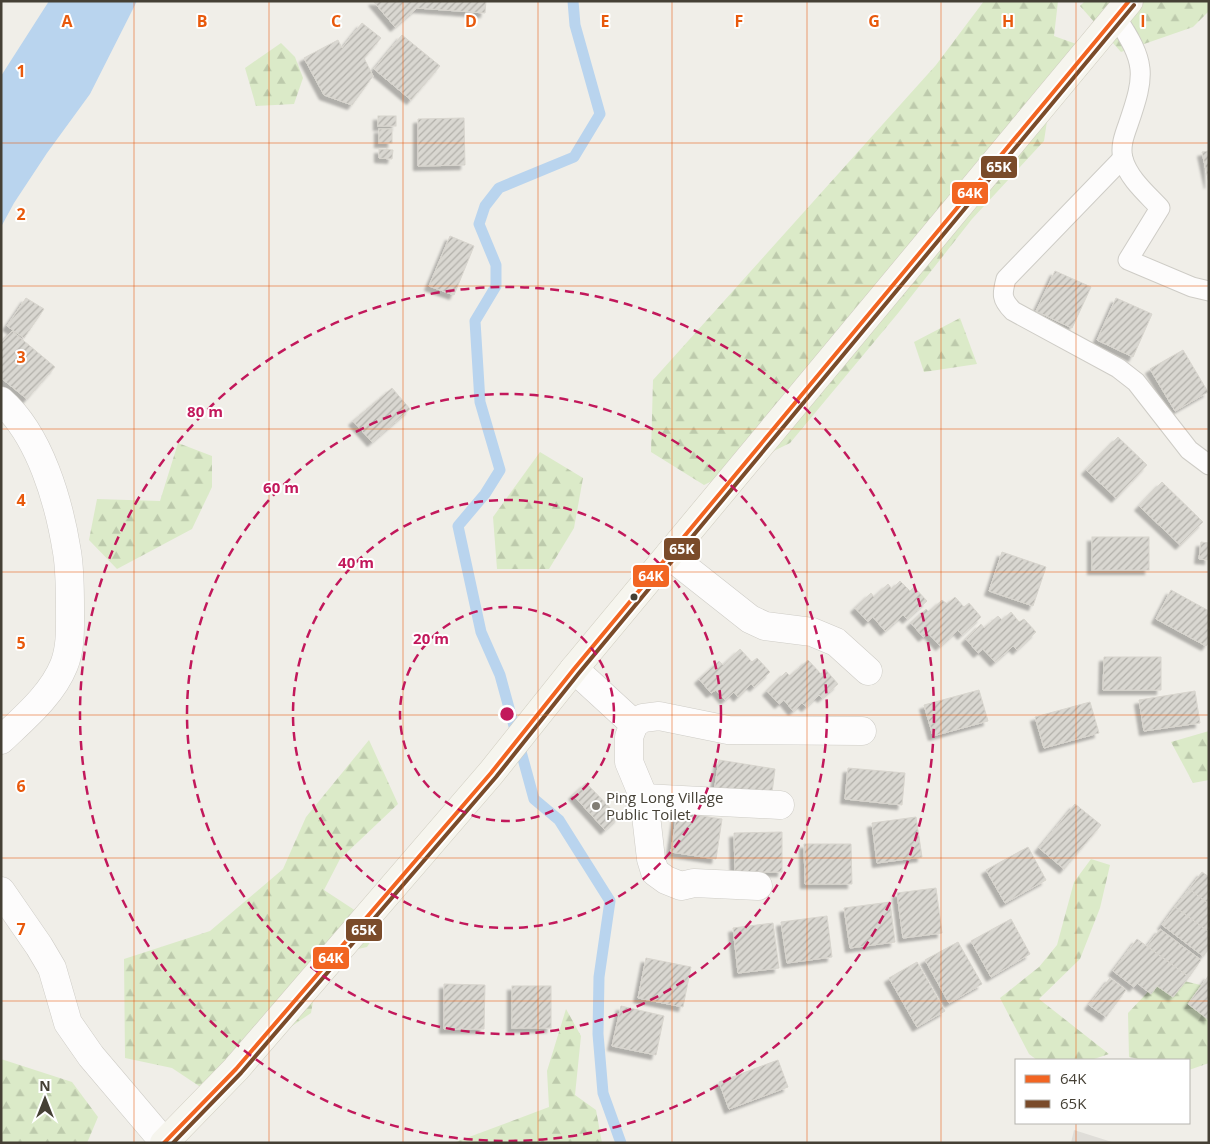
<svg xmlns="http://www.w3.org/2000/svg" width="1210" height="1144" font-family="'Open Sans',sans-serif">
<defs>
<pattern id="forest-firs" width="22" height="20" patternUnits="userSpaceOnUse" patternTransform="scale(1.25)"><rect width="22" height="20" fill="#dbeac8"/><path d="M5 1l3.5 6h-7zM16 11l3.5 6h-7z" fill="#bdcaac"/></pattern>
<pattern id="building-hatch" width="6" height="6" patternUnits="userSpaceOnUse" patternTransform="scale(1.25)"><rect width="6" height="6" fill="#d9d7d1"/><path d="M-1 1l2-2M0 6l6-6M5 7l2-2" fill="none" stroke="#b2b0aa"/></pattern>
<filter id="shadow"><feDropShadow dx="-4.5" dy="4.5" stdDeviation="1" flood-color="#0004"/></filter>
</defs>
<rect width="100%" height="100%" fill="#f0eee8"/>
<g fill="url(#forest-firs)">
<polygon points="984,1 1058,1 1054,36 1079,45 1054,75 1044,141 972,219 899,312 790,443 704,485 651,452 653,380 936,65"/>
<polygon points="1085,1 1209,1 1209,11 1193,27 1121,52 1080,6"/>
<polygon points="281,43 295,57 303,78 294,104 256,106 245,68"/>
<polygon points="960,318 977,364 924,372 914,342"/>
<polygon points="178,443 212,456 212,487 192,529 117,569 89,540 97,499 160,501"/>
<polygon points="540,452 583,478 574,528 549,569 497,569 493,517"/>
<polygon points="1209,731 1209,780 1193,783 1171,742"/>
<polygon points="369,740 398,804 340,859 324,890 356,911 382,924 367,947 321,957 311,1013 202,1088 172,1068 125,1058 124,959 210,931 283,869 306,817"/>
<polygon points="1091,859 1110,865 1100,908 1080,959 1039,999 1109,1054 1091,1060 1037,1060 1029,1054 1000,998 1039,967 1057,945 1074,882"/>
<polygon points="1163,976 1209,987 1209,1063 1189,1070 1189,1060 1144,1060 1129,1057 1128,1013"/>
<polygon points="566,1009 581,1036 575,1095 596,1110 602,1143 453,1143 549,1107 547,1071"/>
<polygon points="1,1059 72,1082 98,1117 87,1143 1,1143"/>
</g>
<polygon fill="#dfddd8" points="1074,1130 1115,1143 1071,1143"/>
<polygon fill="#b9d4ee" points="49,1 137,1 90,94 47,153 14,203 1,227 1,76"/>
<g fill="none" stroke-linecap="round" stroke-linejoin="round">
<polyline stroke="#b9d4ee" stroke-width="11" points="573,1 575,25 600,114 574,157 499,188 485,206 479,224 496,265 496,286 475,321 480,402 500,470 485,494 458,526 481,632 500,675 534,799 559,820 610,901 599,977 598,1034 603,1093 621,1143"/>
</g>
<g fill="url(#building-hatch)" stroke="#d8d5ce" filter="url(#shadow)">
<polygon points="373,1 486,1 485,13 417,8 395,27"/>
<polygon points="362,23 381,38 364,58 373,76 352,105 324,95 304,58 338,40 342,48"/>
<polygon points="402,35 440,66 411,100 374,69"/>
<rect x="378" y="116" width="18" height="10"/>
<polygon points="464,118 465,165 418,166 418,119"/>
<rect x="379" y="129" width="13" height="14"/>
<polygon points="379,149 393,150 392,159 379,158"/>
<polygon points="1209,151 1209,184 1202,152"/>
<polygon points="450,236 474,246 454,295 429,286"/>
<polygon points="1055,271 1091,287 1072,328 1036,311"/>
<polygon points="26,298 44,309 24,338 7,326"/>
<polygon points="1116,298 1152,314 1133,357 1097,340"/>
<polygon points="12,331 55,367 27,399 1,378 1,343"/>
<polygon points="1183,350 1208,392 1175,411 1150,369"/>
<polygon points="392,388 410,409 372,442 353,421"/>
<polygon points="1118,437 1147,465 1116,498 1086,470"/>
<polygon points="1162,482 1203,522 1180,545 1139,506"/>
<rect x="1092" y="537" width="57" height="33"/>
<polygon points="1201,542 1209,543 1209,560 1199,559"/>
<polygon points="1002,552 1046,567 1033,606 989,591"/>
<polygon points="900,581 910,591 914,587 927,601 907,619 903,615 885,631 873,617 868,622 855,608 871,593 874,597 888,584 892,589"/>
<polygon points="1171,590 1209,611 1209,642 1206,646 1156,619"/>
<polygon points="955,597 964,607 969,603 981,617 962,635 958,630 940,646 928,633 923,637 911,623 926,609 929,612 942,600 947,604"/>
<polygon points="1011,612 1019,622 1024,619 1036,632 1017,650 1013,646 995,662 983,649 978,653 966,639 981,624 984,628 998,616 1002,620"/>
<polygon points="740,649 752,662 757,658 770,672 754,687 751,684 738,697 734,692 725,700 716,690 711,693 699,679 719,661 723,665"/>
<polygon points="1104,657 1161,657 1161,690 1103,690"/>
<polygon points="808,660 821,674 825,669 838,684 822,698 819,695 806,707 802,703 793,711 784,700 779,704 767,691 786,672 790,676"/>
<polygon points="979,690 988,721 933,736 924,705"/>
<polygon points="1195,691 1200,723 1144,731 1139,700"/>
<polygon points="1090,702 1099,733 1044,748 1035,717"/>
<polygon points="719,760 775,769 771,801 714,792"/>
<polygon points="848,768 905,773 902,805 845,799"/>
<polygon points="586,783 619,817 605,830 573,795"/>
<polygon points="1075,804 1101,825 1064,869 1039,848"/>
<polygon points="677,812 722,819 716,859 671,852"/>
<polygon points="916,817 922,857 877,863 872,823"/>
<polygon points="782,832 782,872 735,872 734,833"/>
<polygon points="804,844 851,844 852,884 805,884"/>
<polygon points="1028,847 1046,880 1005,903 986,870"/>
<polygon points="1202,872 1209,877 1209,904 1189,889"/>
<polygon points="936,888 942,933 903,938 897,893"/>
<polygon points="1189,889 1209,904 1209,932 1175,907"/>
<polygon points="890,902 895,942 850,948 844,908"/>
<polygon points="1175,907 1209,932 1209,949 1203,956 1162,925"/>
<polygon points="827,916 832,957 787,963 781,922"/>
<polygon points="1011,919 1030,954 991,977 971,941"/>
<polygon points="773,923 779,968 738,973 733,928"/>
<polygon points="1160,929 1201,960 1189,977 1147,946"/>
<polygon points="1137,939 1189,977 1173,997 1157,986 1151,994 1137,983 1134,987 1113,971"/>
<polygon points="958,942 982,984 949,1003 925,960"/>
<polygon points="646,958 691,967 683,1007 638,998"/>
<polygon points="917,962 945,1011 917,1027 889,978"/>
<polygon points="1209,975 1209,1020 1188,1004"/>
<polygon points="1110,978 1126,990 1106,1017 1089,1005"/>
<polygon points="444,984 485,985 484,1029 444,1029"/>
<rect x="512" y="986" width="39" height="42"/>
<polygon points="621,1006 664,1016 656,1055 612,1046"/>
<polygon points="778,1060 788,1087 729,1109 719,1082"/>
</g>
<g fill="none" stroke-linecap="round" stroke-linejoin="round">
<g stroke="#ceccc6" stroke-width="21">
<g id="lane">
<path d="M1116,17C1146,63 1146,73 1128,125C1124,136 1120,147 1123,159C1129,179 1146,193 1160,208L1128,260L1192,287L1209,291"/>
<path d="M1123,158L1006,279C1002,294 1001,299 1013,311L1118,368L1136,382L1189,450L1209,465"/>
</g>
</g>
<g stroke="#ceccc6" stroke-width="29">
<g id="street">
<path d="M1,401C40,435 59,502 67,552C70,570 70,590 70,609C70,627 71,648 64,665C52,695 24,718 1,740"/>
<polyline points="669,555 750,619 765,626 812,632 836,642 868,671"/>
<polyline points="574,669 634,724"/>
<polyline points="644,798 780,805"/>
<polyline points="758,886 694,883 681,886 666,880 655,872 651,859 644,798 629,762 629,737 634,724 643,718 659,716 728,730 862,731"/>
<polyline points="1,891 39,946 52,968 68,1023 91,1056 164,1142"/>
</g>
</g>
<g stroke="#cfccbf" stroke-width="29">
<polyline id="secondary" points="164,1143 236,1069 491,773 574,669 1129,1"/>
</g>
<use href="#lane" stroke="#fdfcfc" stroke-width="19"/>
<use href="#street" stroke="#fdfcfc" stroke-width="28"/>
<use href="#secondary" stroke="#f6f5ee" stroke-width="28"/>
<g stroke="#fff" stroke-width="8">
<polyline id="bus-1" points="164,1143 236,1069 491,773 574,669 1129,1"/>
</g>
<g stroke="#fff" stroke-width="8">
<polyline id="bus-2" points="173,1143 241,1073 496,777 579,673 1134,5"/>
</g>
<use href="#bus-1" stroke="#f26522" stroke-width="4"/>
<use href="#bus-2" stroke="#7a4b2a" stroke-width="4"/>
</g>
<path fill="none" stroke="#e8590c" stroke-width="1" stroke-opacity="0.55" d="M134,1V1143M269,1V1143M403,1V1143M538,1V1143M672,1V1143M807,1V1143M941,1V1143M1076,1V1060M1,143H1209M1,286H1209M1,429H1209M1,572H1209M1,715H1209M1,858H1209M1,1001H1209M1076,1123V1143"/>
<g fill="none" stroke="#c2185b" stroke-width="2.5" stroke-dasharray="9 6">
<circle cx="507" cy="714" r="107"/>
<circle cx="507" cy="714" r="214"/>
<circle cx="507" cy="714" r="320"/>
<circle cx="507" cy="714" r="427"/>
</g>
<circle fill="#454035" stroke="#fff" stroke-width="2" cx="634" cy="597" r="4.5"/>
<circle fill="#817d74" stroke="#fff" stroke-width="2" cx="596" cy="806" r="5"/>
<g text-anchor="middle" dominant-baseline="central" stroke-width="4" stroke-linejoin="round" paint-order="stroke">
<g font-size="15" fill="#454035" stroke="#fff" text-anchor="start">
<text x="606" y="797">Ping Long Village<tspan x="606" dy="17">Public Toilet</tspan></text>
</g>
</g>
<g font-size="16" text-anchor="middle" font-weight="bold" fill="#e8590c" stroke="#fff" stroke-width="4" stroke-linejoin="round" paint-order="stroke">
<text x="67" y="27">A</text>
<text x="202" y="27">B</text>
<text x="336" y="27">C</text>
<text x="471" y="27">D</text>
<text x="605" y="27">E</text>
<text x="739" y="27">F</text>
<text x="874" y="27">G</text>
<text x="1008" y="27">H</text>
<text x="1143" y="27">I</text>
<text x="21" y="77">1</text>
<text x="21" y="220">2</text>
<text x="21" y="363">3</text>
<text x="21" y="506">4</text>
<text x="21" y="649">5</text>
<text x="21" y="792">6</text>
<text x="21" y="935">7</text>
</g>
<circle cx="507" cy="714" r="8" fill="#c2185b" stroke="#fff" stroke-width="2.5"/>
<g font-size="15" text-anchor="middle" font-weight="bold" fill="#c2185b" stroke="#fff" stroke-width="4" stroke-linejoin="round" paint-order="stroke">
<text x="205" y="417">80 m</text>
<text x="281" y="493">60 m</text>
<text x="356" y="568">40 m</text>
<text x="431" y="644">20 m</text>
</g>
<g stroke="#fff" stroke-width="2">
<rect x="980" y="155" width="38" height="24" rx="5" fill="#7a4b2a"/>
<rect x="951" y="181" width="38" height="24" rx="5" fill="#f26522"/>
<rect x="663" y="537" width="38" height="24" rx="5" fill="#7a4b2a"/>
<rect x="632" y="564" width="38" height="24" rx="5" fill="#f26522"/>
<rect x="345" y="918" width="38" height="24" rx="5" fill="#7a4b2a"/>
<rect x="312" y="946" width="38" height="24" rx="5" fill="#f26522"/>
</g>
<g font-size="14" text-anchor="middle" font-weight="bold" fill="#fff">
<text x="999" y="172">65K</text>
<text x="970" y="198">64K</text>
<text x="682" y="554">65K</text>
<text x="651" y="581">64K</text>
<text x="364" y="935">65K</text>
<text x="331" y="963">64K</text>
</g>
<rect width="1210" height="1144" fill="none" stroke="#454035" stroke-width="5"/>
<rect x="1015" y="1059" width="175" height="65" fill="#ffffff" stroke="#b5b3ae"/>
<rect x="1025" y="1075" width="25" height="8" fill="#f26522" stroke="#b5b3ae"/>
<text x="1060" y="1084" font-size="15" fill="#454035">64K</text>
<rect x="1025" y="1100" width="25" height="8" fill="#7a4b2a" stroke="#b5b3ae"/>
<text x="1060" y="1109" font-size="15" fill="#454035">65K</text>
<g transform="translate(45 1099)" stroke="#ffffff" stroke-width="4" paint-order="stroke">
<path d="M0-4L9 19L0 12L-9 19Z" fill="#454035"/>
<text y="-8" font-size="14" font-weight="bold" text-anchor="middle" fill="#454035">N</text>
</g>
</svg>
